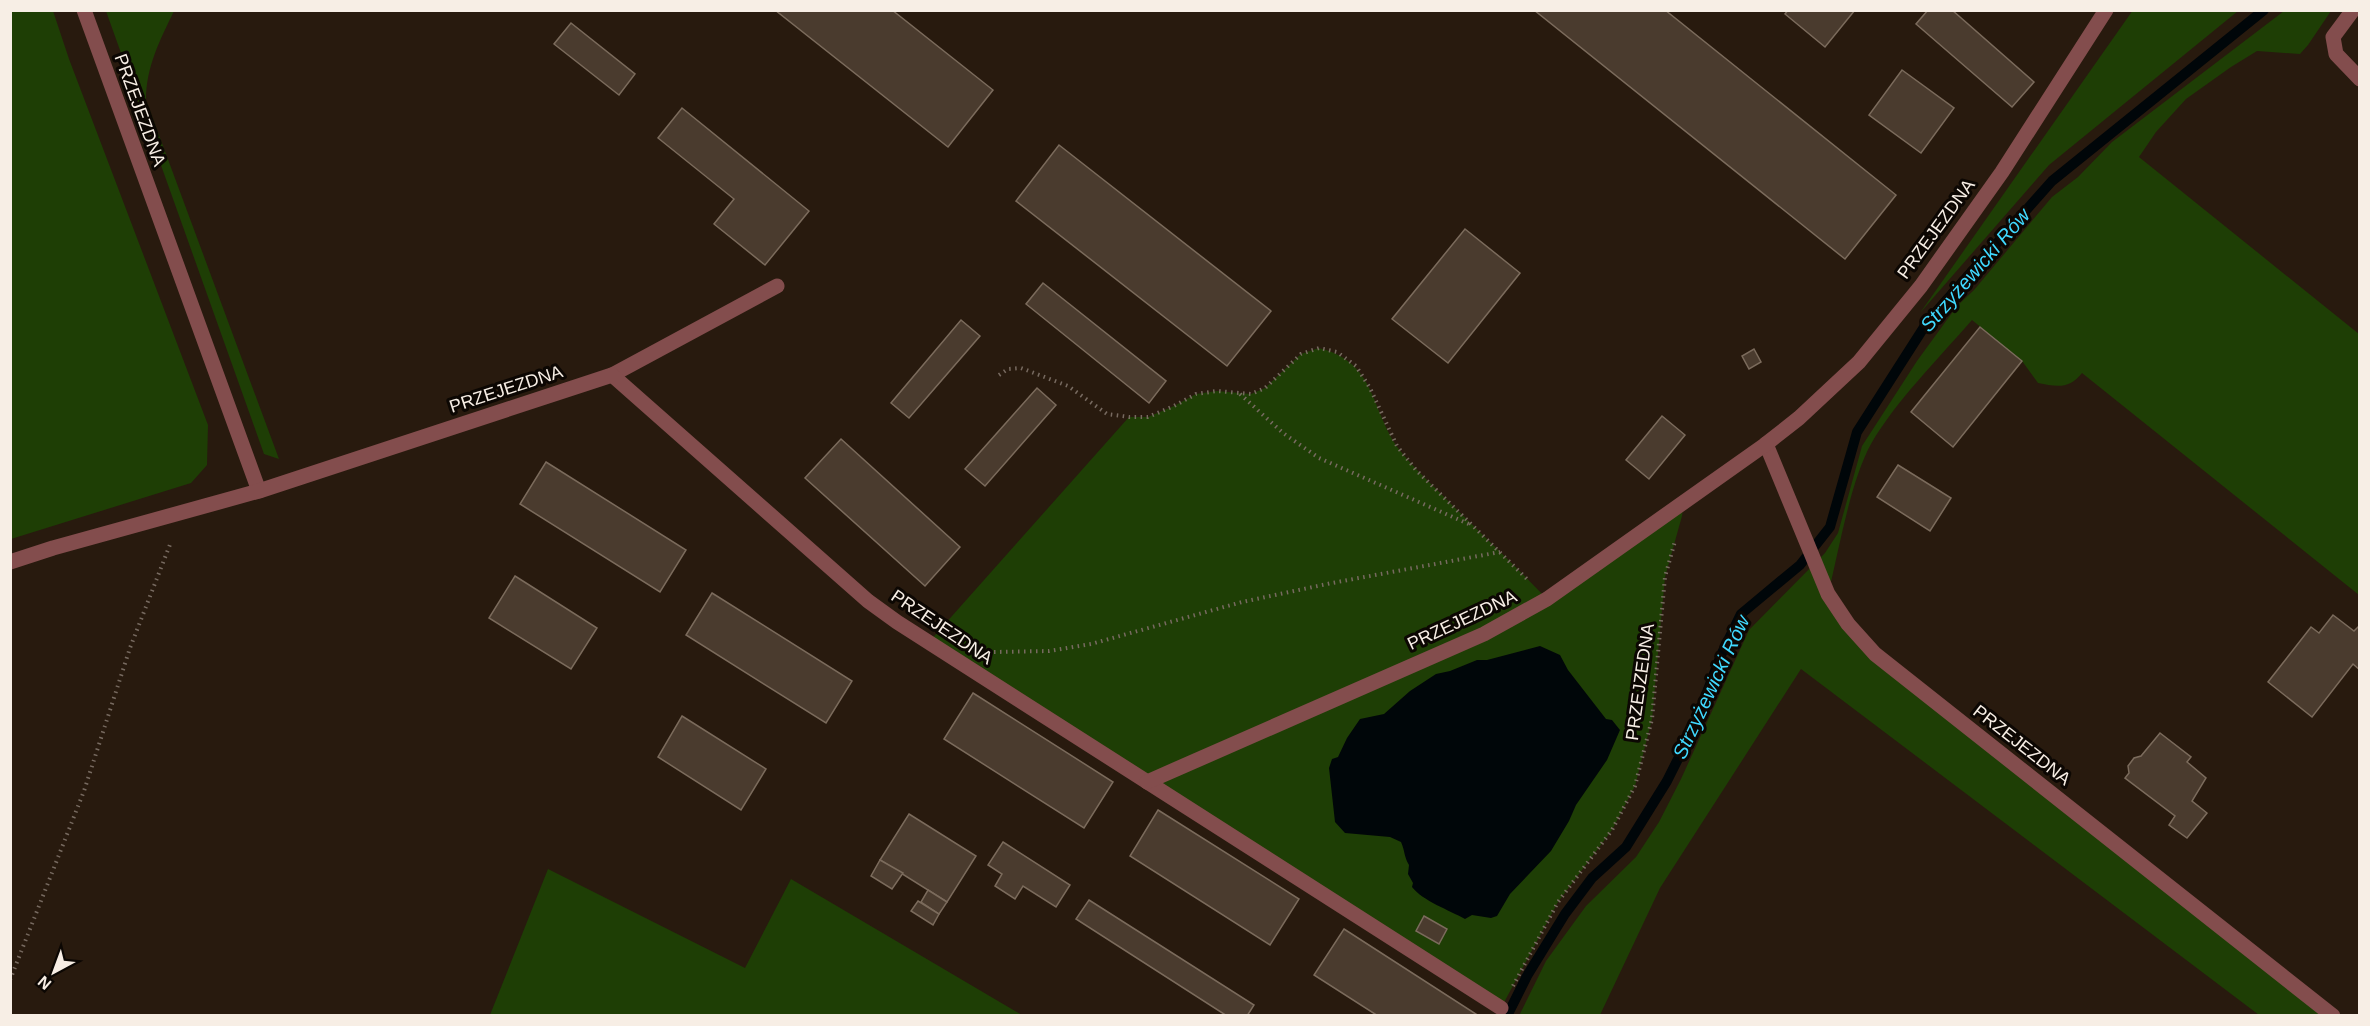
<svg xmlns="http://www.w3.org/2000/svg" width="2370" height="1026" font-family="Arial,sans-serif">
<rect width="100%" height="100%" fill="#281a0e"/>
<g fill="#1e3e05">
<polygon points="2133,10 2238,11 2049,165 1920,313"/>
<polygon points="10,11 53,11 69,59 208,425 207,465 191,483 11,539"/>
<path d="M106,11H174C160,40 146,67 146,100L279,459L264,454Z"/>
<path d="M2284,11H2331L2308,45L2300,54L2257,51L2231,67L2186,99L2156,132L2139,157L2359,334V595L2082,373C2070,389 2057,387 2038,383L2022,361L1972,320C1940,357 1895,402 1871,444C1850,482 1839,551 1828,594L1848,624L2332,1015H2259L1801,669L1660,888L1600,1015L1519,1016L1546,961L1586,906L1636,857L1659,822L1681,779L1749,630L1825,553L1838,533L1862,446L1917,361L1957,306L1974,290L2052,197L2078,177L2112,142Z"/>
<path d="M1319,348C1376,362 1370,408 1398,448C1414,469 1434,486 1452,505C1484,536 1516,567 1547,599L1684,502L1682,516L1665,577L1652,719L1635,786L1612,830L1558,902L1501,1008L928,643L1129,417H1148L1174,406L1196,394L1217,391L1251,394L1265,388L1301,354Z"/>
<polygon points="548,869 745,968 791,879 1022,1015 490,1015"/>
</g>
<path fill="#000609" d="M1540,646L1560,655L1568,670L1606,719L1612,720L1620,730L1607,760L1576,805L1569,821L1551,851L1510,894L1497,916L1491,918L1472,915L1465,919C1449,910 1423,901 1412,887L1413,883L1408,874L1409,865C1404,857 1405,851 1401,842L1390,837L1345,833L1335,822L1329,768L1332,759L1338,757L1347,738L1360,719L1384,714L1410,691L1436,674L1450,671L1477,660H1487Z"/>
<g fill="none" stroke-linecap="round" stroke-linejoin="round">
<polyline stroke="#000609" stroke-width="10" points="1507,1016 1527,976 1565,914 1592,878 1626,847 1667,781 1694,727 1721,655 1741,614 1800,565 1830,527 1857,432 1928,321 2052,181 2264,10"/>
</g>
<g fill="#4a3b2e" stroke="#7b6b5c" stroke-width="1.5">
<polygon points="775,10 892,10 993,90 948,147"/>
<polygon points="1534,10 1665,10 1896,195 1845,259"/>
<polygon points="1788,10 1855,10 1825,47 1785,14"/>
<polygon points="1928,10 1952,10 2034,82 2012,107 1916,24"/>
<polygon points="571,23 635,74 619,95 554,44"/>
<polygon points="1902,70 1954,108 1921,153 1869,115"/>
<polygon points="682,108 809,211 765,265 714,224 734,199 658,138"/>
<polygon points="1059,145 1271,311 1227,366 1016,201"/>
<polygon points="1465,229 1520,273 1448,363 1392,319"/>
<polygon points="1043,283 1166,381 1149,403 1026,304"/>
<polygon points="961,320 980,336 909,418 891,403"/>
<polygon points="1980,327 2022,361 1953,447 1911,412"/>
<polygon points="1754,349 1761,362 1749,369 1742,356"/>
<polygon points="1037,388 1056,405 985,486 965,469"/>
<polygon points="1662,416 1685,435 1649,479 1626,460"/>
<polygon points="841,439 960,547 925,586 805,478"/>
<polygon points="546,462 686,550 660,592 520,504"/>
<polygon points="1898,465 1951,498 1930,531 1877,497"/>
<polygon points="515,576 597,628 571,669 489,618"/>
<polygon points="712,593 852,681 826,723 686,635"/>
<polygon points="2333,615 2354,631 2360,625 2360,670 2353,664 2312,717 2268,682 2311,627 2319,633"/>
<polygon points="973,693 1113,782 1084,828 944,739"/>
<polygon points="682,716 766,769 741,810 658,757"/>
<polygon points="2160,733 2191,757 2187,762 2206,778 2192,801 2207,813 2187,838 2169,825 2175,816 2125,778 2129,773 2128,766 2134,758 2141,756"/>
<polygon points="1158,810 1299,899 1270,945 1130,856"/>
<polygon points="909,814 976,856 947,902 880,860"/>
<polygon points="1003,842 1070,885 1056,907 1023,886 1015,899 995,886 1002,874 988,865"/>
<polygon points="880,860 903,873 892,889 871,876"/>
<polygon points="928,890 947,902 939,914 921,902"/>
<polygon points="1089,900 1254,1005 1247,1016 1227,1016 1076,919"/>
<polygon points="918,901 939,914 933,925 911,911"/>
<polygon points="1424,916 1447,929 1439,944 1416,931"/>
<polygon points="1344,929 1479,1016 1378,1016 1314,975"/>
</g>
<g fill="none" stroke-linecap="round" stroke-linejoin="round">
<g stroke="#776a60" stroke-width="4" stroke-dasharray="1.5 4.5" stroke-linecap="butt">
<polyline points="999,375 1008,369 1021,368 1068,386 1107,414 1129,417 1148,417 1174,406 1196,394 1217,391 1251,394 1265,388 1301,354 1319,348 1337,352 1356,366 1370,388 1397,446 1416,470 1528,580"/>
<polyline points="1240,394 1283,433 1319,458 1471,525"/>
<polyline points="994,652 1049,651 1091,644 1242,602 1332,583 1500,552"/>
<polyline points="10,980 84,791 130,648 171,542"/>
<polyline points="1513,986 1558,902 1612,830 1635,786 1652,719 1665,577 1675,541"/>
</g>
<g stroke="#834d4d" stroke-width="15">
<polyline points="2353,10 2333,37 2336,54 2360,79"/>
<polyline points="612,375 777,286"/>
</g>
<g stroke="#834d4d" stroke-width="15">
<polyline points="84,10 259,491"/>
<polyline points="1766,444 1828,594 1848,624 1875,654 2333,1016"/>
<polyline points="10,562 53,548 259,491 612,375 868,601 897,622 1501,1008"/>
<polyline points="1147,782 1484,634 1547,599 1766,444 1799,418 1859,362 1921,286 2002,172 2106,10"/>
</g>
</g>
<g text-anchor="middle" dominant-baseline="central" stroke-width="6" stroke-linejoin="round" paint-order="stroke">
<g font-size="18" fill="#f7eee5" stroke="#0c0703">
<text transform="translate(140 110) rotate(70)">PRZEJEZDNA</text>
<text transform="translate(1936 229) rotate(-54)">PRZEJEZDNA</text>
<text transform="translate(506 389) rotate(-18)">PRZEJEZDNA</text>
<text transform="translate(1462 620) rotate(-25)">PRZEJEZDNA</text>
<text transform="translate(942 627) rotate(34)">PRZEJEZDNA</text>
<text transform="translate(1640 682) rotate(-82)">PRZEJZEDNA</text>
<text transform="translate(2022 745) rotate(38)">PRZEJEZDNA</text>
</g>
<g font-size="20" font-style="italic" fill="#40d9ff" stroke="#0c0703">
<text transform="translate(1975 270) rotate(-49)">Strzyżewicki Rów</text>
<text transform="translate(1711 687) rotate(-65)">Strzyżewicki Rów</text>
</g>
</g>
<rect width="2370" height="1026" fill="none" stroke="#f7eee5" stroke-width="24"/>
<g transform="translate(54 972) rotate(221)" stroke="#0c0703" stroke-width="4.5" paint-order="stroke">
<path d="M0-4.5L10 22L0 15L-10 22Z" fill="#f7eee5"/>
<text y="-9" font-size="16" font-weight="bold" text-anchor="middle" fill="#f7eee5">N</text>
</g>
</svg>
